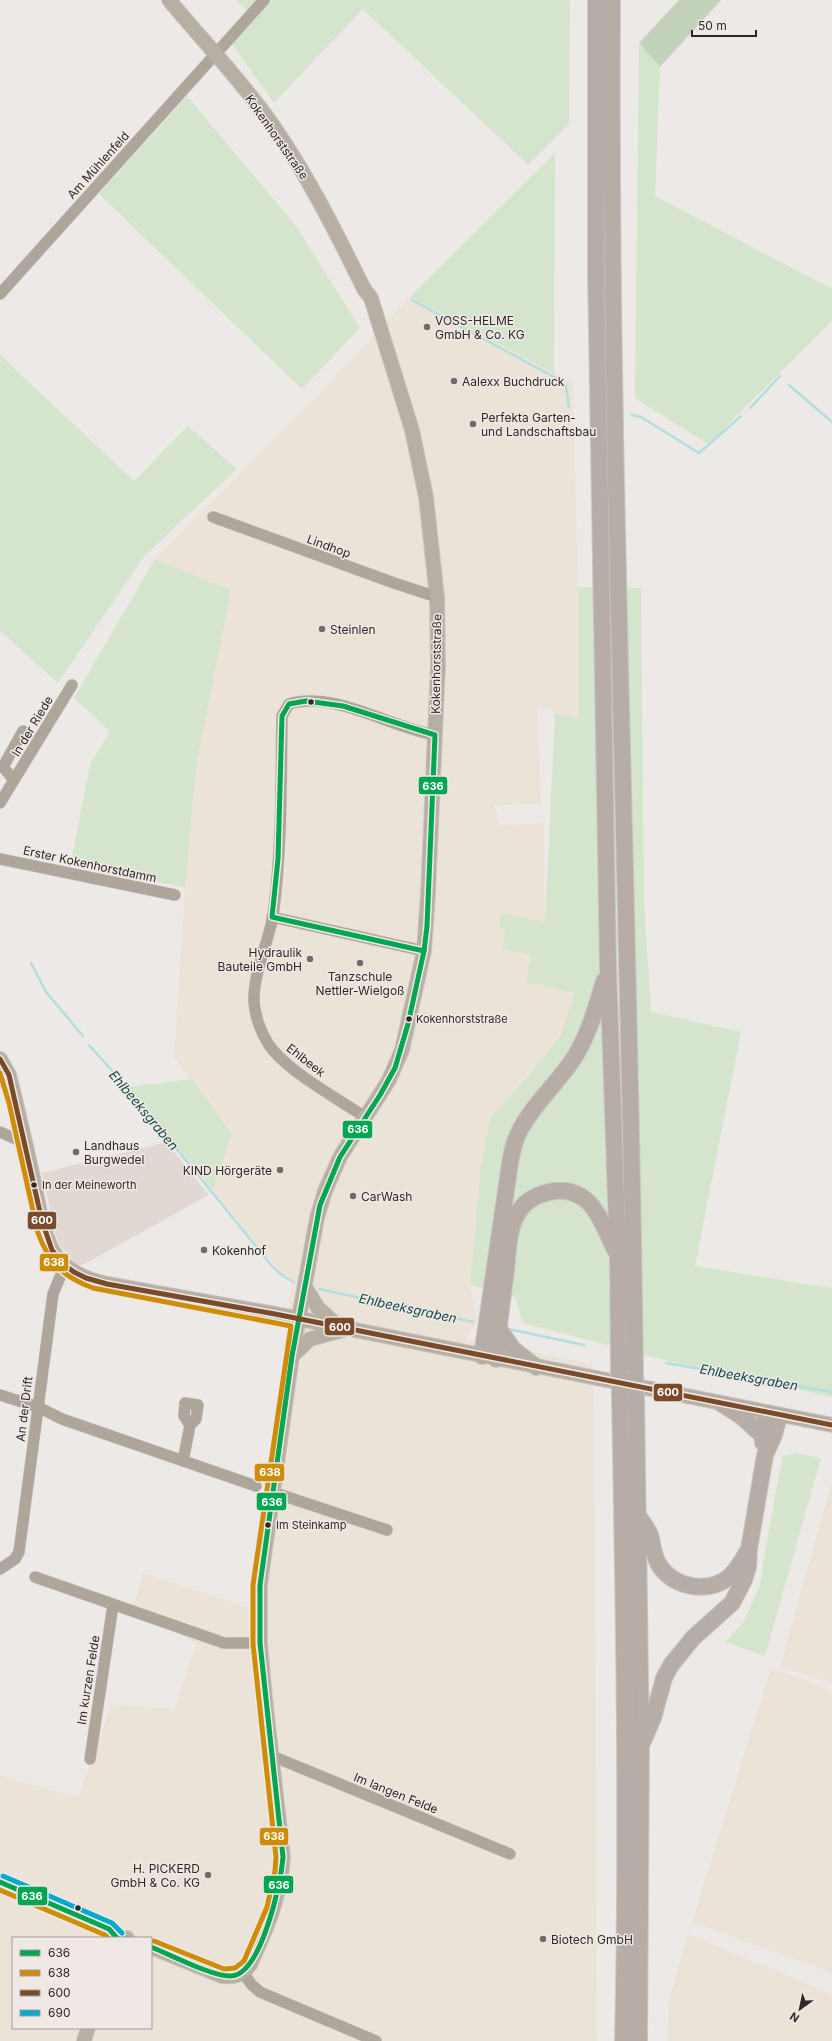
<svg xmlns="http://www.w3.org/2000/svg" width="832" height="2041" font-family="Inter,sans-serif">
<rect width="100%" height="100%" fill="#ede9e7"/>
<polygon fill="#e2d8d3" points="166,1142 209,1195 88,1262 80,1266 76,1264 61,1247 56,1236 42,1173"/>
<g fill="#ebe3d7" fill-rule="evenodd">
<path d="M410,297L573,383L578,587V719L537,706L541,804L494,805L500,825L544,823L545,922L505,930L532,955L526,982L575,993L560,1037L523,1082L470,1285L477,1320L466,1340L592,1363L594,1419L597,2041H0V1775L78,1798L111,1705L174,1709L196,1644L133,1608L143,1573L252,1609V1579L285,1344L292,1279L284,1275L273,1264L213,1190L232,1134L174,1057L185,888L196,768L231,590L155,559L310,403ZM13,1938H151V2028H13Z"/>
<polygon points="832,1481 832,1683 780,1667"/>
<polygon points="771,1668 832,1690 832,1973 692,1922"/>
<polygon points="688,1934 832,1994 832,2041 668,2041 669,2000"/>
</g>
<g fill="#d5e5cd">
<polygon points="236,0 570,0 569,124 528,165 363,9 274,103 231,43 254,17"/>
<polygon points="639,43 660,67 655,196 832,289 832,321 708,444 635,398"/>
<polygon points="187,96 296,226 360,328 302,389 99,194"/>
<polygon points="555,153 554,373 410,297"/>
<polygon points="0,355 134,481 188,426 237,469 145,555 58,683 0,631"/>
<polygon points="155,559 231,590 196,768 185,888 71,862 90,765 110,731 74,698"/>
<polygon points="578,587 641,588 644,903 651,1012 741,1032 695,1266 832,1288 832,1397 664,1360 523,1323 515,1297 470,1285 481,1167 490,1118 523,1082 560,1037 575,993 526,982 531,955 502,949 505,930 499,929 501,913 545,922 555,712 578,719"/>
<polygon points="192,1079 232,1134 213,1190 128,1087"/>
<polygon points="796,1453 821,1458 765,1656 725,1642 743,1623 759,1588 778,1479 783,1456"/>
</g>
<polygon fill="#c3d2bb" points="679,0 721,0 660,67 639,43"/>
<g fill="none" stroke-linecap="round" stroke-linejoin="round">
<g stroke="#b2dedf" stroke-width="2.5">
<polyline points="412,300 554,377 566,386 569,407"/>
<polyline points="789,385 832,422"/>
<polyline points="750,408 780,376"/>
<polyline points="632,415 641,417 699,453 741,416"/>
<polyline points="31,963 46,992 83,1036"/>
<polyline points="89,1045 123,1083 272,1266 283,1276 294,1282"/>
<polyline points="319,1289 473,1322"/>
<polyline points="508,1329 584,1345"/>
<polyline points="666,1363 832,1392"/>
</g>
<g stroke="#c9c6c5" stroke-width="12">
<g id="minor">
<polyline points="0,294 264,0"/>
<polyline points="213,517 394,583 437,597"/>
<polyline points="14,780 72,685"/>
<polyline points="0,803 14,780 3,767 23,731"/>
<polyline points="0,859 175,895"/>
<polyline points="272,917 424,951"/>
<path d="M365,1117C338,1099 287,1071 269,1045C261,1033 255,1016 254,1002C253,973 268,944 273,916C282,850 281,782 282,716L289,704C333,690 392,728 435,735"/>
<polyline points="0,1132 25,1143"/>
<polyline points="0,1395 38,1407 62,1419 256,1486"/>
<polyline points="183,1461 190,1425 196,1419 198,1405 185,1403 184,1416 190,1425"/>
<polyline points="272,1492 387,1530"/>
<polyline points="0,1569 15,1559 19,1552 53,1294 65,1265"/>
<polyline points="35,1577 224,1643 260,1643"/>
<polyline points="272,1756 510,1854"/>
<polyline points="90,1759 113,1605"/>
<polyline points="0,1882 109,1929 117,1938"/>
<polyline points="243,1973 252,1985 260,1992 376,2041"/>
</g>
</g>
<g stroke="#c9c6c5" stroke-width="16">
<g id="major">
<path d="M0,1059L9,1075C18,1110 26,1146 34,1182C38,1203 44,1240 57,1257C70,1273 88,1280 107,1284L275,1314L832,1425"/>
<polyline points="305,1287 318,1308 340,1328"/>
<polyline points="292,1356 310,1339 343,1330"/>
<polyline points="125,1938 127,1938"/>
<path d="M151,1947L222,1976C235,1977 241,1976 250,1965C266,1930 281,1896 283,1857L265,1698L260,1643V1585L292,1356L317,1218L325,1191L340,1157L389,1080L402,1050L424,951L428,894L438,665L437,597L426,497L412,430L371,298L364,289C336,232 308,176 272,124C241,80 203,41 169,0"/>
<polyline points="84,2041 88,2028"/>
</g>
</g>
<g stroke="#c9c6c5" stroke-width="18">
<g id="highway">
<polyline points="596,0 596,271 608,968 618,1255 619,1372"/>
<path d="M612,0C609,458 630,916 635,1375"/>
<polyline points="499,1329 513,1349 536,1367"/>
<path d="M482,1356L509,1170C511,1157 513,1143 519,1132C533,1104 558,1083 574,1058C589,1034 596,1008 604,981"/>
<path d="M496,1359C498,1329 502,1300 506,1271C508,1252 508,1228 519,1211C527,1199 541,1193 555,1191C593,1187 602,1224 615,1250"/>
<path d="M620,1395C624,1610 628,1826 623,2041"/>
<polyline points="636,1398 641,1747 639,2041"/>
<polyline points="722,1404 741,1416 762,1435"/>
<polyline points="763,1443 762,1435 767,1413"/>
<path d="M639,1517C643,1523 648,1529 650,1535C653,1545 653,1555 659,1565C674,1588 708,1594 729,1577C737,1570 742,1561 747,1552"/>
<polyline points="643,1741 653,1718 664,1678 671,1665 693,1638 732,1603 744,1580 748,1567 749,1549 765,1455 774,1435 779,1416"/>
</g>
</g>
<use href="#minor" stroke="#aea69b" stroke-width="11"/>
<use href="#major" stroke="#b7afa4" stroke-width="14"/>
<use href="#highway" stroke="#b6aea6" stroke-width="16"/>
<g stroke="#c9c6c5" stroke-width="18" stroke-linecap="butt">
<g id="highway-bridge">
<polyline points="619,1372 620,1395"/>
<polyline points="635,1375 636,1398"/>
</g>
</g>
<use href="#highway-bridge" stroke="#b6aea6" stroke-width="16"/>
<g stroke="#f0e8e4" stroke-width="8">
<g id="bus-1">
<polygon points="306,701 343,706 435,735 427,926 424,951 272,917 278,859 282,716 289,704"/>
<polyline points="0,1882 109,1929 117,1938"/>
<path d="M151,1947C169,1954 213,1977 231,1976C261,1975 281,1883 283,1857L260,1643V1585L292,1356L320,1205L340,1157L380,1095L395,1068L408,1024L424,951"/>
</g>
</g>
<g stroke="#f0e8e4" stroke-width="8">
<g id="bus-2">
<path d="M0,1073L9,1103L38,1233C49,1263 63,1277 93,1288L291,1326L253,1585V1644L276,1857L275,1871L267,1907L244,1961L235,1968L224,1969L154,1941"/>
<polyline points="0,1890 105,1935 108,1938"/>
</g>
</g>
<g stroke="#f0e8e4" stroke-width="8">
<polyline id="bus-3" points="0,1059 9,1075 42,1221 52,1250 62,1263 74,1272 86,1278 107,1284 275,1314 832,1425"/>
</g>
<g stroke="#f0e8e4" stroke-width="8">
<polyline id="bus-4" points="3,1876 112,1923 122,1933"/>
</g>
<use href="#bus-1" stroke="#00a651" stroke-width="5"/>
<use href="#bus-2" stroke="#ce8d08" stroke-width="5"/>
<use href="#bus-3" stroke="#7a4b2a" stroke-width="5"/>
<use href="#bus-4" stroke="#00a9ce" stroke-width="5"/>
</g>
<g fill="#706c6b" stroke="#f0e8e4" stroke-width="1.5">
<circle cx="427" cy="327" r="4"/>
<circle cx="454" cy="381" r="4"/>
<circle cx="473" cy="424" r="4"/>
<circle cx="322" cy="629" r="4"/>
<circle cx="310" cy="959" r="4"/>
<circle cx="360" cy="963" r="4"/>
<circle cx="76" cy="1152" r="4"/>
<circle cx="280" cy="1170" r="4"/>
<circle cx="353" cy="1196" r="4"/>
<circle cx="204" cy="1250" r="4"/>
<circle cx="208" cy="1875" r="4"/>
<circle cx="543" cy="1939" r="4"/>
</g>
<g fill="#2c2928" stroke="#f0e8e4" stroke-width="1.5">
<circle cx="311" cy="702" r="3.5"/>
<circle cx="409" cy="1019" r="3.5"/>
<circle cx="34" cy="1185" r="3.5"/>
<circle cx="268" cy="1525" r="3.5"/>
<circle cx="78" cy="1908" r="3.5"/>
</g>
<g text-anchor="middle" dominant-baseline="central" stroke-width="3" stroke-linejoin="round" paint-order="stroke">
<g font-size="11" fill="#2c2928" stroke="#f0e8e4" text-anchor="start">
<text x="416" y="1019">Kokenhorststraße</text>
<text x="42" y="1185">In der Meineworth</text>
<text x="276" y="1525">Im Steinkamp</text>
</g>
<g font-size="12" fill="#2c2928" stroke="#f0e8e4">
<text transform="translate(277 137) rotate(55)">Kokenhorststraße</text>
<text transform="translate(98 165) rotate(-48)">Am Mühlenfeld</text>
<text transform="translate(329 546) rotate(20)">Lindhop</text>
<text transform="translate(436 664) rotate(-89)">Kokenhorststraße</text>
<text transform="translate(32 726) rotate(-59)">In der Riede</text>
<text transform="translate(90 864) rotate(12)">Erster Kokenhorstdamm</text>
<text transform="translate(306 1060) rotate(38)">Ehlbeek</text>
<text transform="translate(24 1409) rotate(-83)">An der Drift</text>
<text transform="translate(88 1680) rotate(-81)">Im kurzen Felde</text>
<text transform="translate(396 1793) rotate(22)">Im langen Felde</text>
</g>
<g font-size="12" fill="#2c2928" stroke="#f0e8e4" text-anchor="start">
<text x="435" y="320">VOSS-HELME<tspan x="435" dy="14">GmbH &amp; Co. KG</tspan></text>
<text x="462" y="381">Aalexx Buchdruck</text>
<text x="481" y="417">Perfekta Garten-<tspan x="481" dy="14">und Landschaftsbau</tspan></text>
<text x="330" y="629">Steinlen</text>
<text x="302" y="952" text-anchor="end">Hydraulik<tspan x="302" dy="14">Bauteile GmbH</tspan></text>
<text x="360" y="976" text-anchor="middle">Tanzschule<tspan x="360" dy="14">Nettler-Wielgoß</tspan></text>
<text x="84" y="1145">Landhaus<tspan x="84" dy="14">Burgwedel</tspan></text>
<text x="272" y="1170" text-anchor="end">KIND Hörgeräte</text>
<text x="361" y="1196">CarWash</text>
<text x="212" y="1250">Kokenhof</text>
<text x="200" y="1868" text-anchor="end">H. PICKERD<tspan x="200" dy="14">GmbH &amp; Co. KG</tspan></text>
<text x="551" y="1939">Biotech GmbH</text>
</g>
<g font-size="13" font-style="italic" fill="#0e4a4c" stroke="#f0e8e4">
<text transform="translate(144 1110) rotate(50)">Ehlbeeksgraben</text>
<text transform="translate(408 1308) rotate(12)">Ehlbeeksgraben</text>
<text transform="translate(749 1377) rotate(10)">Ehlbeeksgraben</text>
</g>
</g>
<g stroke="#f0e8e4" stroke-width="1.5">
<rect x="418" y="776" width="30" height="19" rx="4" fill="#00a651"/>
<rect x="342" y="1120" width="31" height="19" rx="4" fill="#00a651"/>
<rect x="27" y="1211" width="30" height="19" rx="4" fill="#7a4b2a"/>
<rect x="39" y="1253" width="30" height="19" rx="4" fill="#ce8d08"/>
<rect x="324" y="1317" width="31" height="19" rx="4" fill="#7a4b2a"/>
<rect x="653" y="1383" width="30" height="19" rx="4" fill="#7a4b2a"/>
<rect x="254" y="1463" width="31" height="19" rx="4" fill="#ce8d08"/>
<rect x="256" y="1492" width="31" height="19" rx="4" fill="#00a651"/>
<rect x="259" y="1827" width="30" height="19" rx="4" fill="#ce8d08"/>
<rect x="263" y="1875" width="31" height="19" rx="4" fill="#00a651"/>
<rect x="17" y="1886" width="31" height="20" rx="4" fill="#00a651"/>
</g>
<g font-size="11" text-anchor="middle" font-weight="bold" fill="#fff">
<text x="433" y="790">636</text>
<text x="358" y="1133">636</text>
<text x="42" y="1224">600</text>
<text x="54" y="1266">638</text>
<text x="340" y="1331">600</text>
<text x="668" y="1396">600</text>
<text x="270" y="1476">638</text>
<text x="272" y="1506">636</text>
<text x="274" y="1840">638</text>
<text x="279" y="1889">636</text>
<text x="32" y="1900">636</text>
</g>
<rect x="12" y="1937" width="140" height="92" fill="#f0e8e4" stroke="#a29c99"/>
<rect x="20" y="1950" width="20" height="6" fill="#00a651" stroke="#a29c99"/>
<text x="48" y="1957" font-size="12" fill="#2c2928">636</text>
<rect x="20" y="1970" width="20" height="6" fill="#ce8d08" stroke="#a29c99"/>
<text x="48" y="1977" font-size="12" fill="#2c2928">638</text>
<rect x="20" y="1990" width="20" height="6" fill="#7a4b2a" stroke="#a29c99"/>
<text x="48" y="1997" font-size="12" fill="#2c2928">600</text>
<rect x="20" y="2010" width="20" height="6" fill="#00a9ce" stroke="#a29c99"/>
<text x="48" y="2017" font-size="12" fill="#2c2928">690</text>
<g transform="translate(800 2009) rotate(213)" stroke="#f0e8e4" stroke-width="3" paint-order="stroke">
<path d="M0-3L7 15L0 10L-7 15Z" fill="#2c2928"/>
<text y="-6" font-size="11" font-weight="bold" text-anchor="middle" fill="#2c2928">N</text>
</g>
<path d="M692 30v6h64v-6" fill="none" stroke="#2c2928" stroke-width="2"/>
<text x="698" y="30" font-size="12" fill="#2c2928" stroke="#f0e8e4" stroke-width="3" paint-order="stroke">50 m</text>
</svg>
